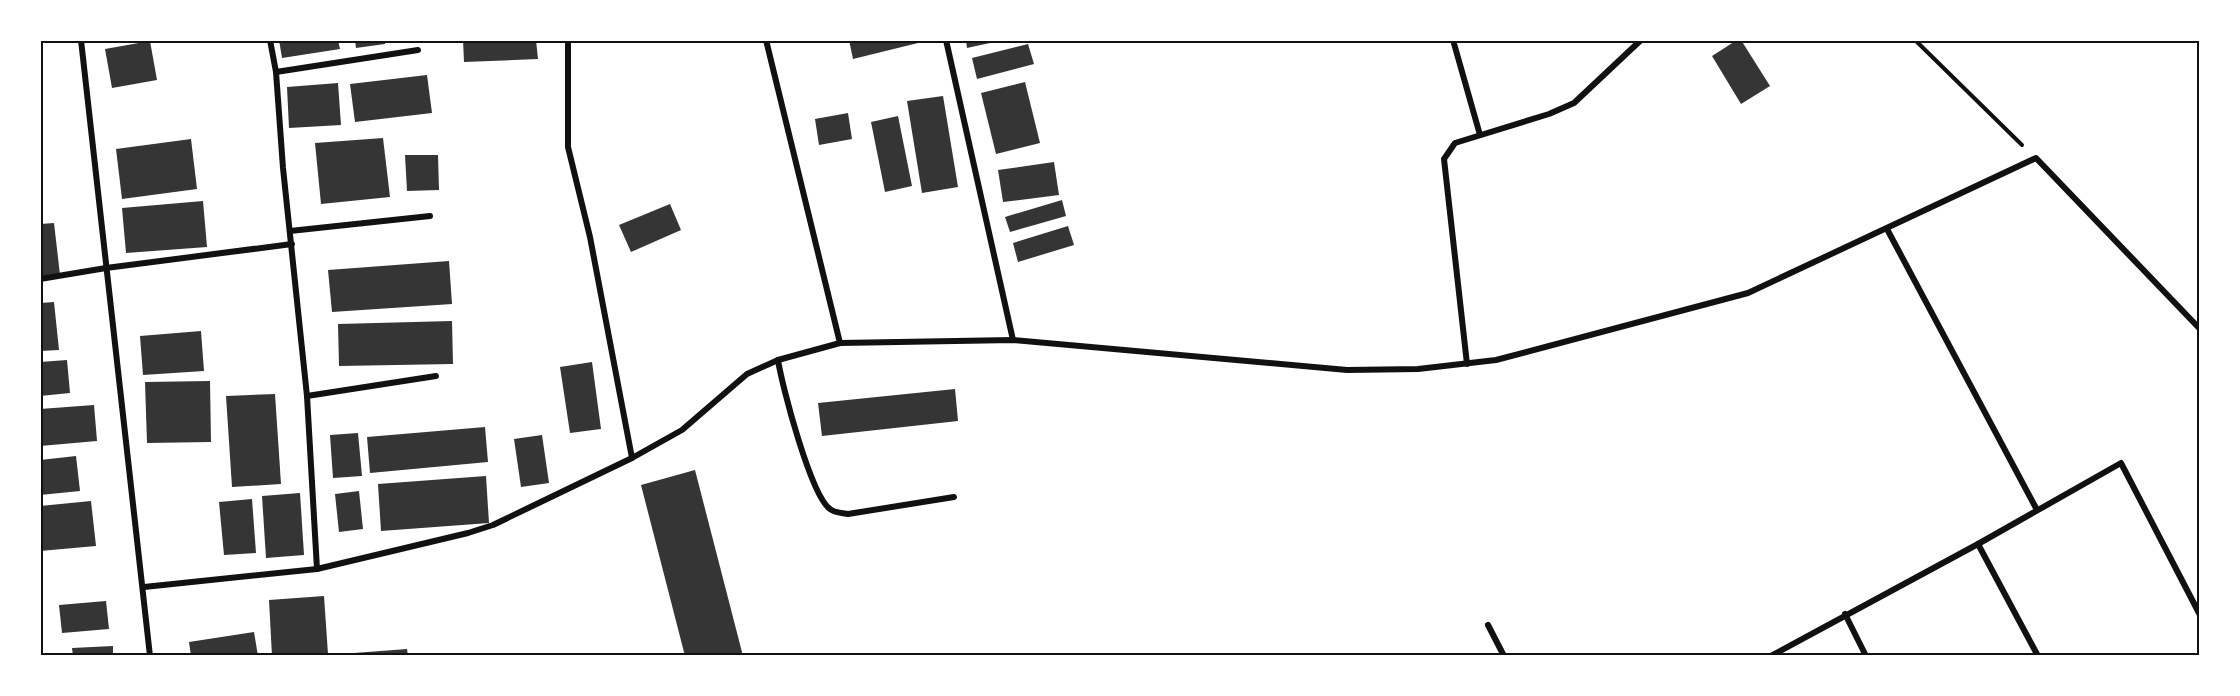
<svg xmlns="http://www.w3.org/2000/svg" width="2240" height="696" font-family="Ubuntu,sans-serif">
<rect width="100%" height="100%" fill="#fff"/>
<g fill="#353535">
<polygon points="279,40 338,40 340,49 282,58"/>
<polygon points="355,40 385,40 385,44 356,48"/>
<polygon points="463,40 536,40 538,59 464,62"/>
<polygon points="849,40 918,40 918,43 853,59"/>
<polygon points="966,40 999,40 999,41 967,48"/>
<polygon points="1737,40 1741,40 1770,86 1741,104 1712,56"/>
<polygon points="150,41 157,80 112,88 105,49"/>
<polygon points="1028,44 1034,64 977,79 972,58"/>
<polygon points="427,75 432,113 355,122 350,84"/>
<polygon points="1025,82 1040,143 996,154 981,93"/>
<polygon points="338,83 341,125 289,128 287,87"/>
<polygon points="943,96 958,187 922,193 907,101"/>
<polygon points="848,113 852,139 819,145 815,119"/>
<polygon points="898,116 912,186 885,192 871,122"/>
<polygon points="383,138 390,197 321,204 315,143"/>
<polygon points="191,139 197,189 122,199 116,149"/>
<polygon points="405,155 438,155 439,190 407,191"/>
<polygon points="1054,162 1059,195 1003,202 998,170"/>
<polygon points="1062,200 1066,216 1010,232 1005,217"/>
<polygon points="203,201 207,247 126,253 122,208"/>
<polygon points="670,204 681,230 631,252 619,225"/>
<polygon points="54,223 60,275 40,277 40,224"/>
<polygon points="1068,226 1074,245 1018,262 1013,243"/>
<polygon points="449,261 452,304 332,312 328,270"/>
<polygon points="54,302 59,350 40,351 40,303"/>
<polygon points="452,321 453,364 339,366 338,324"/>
<polygon points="201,331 204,371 143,375 140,336"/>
<polygon points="67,360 70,393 40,396 40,362"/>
<polygon points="592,362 601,429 570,433 560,367"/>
<polygon points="210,381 211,442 147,443 145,382"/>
<polygon points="955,389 958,421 822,436 818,403"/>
<polygon points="275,394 281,484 232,487 226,396"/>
<polygon points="94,405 97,441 40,446 40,409"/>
<polygon points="485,427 488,462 370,473 367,437"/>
<polygon points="358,433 362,476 333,478 330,435"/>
<polygon points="542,435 549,483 521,487 514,439"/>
<polygon points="76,456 80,491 40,495 40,460"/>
<polygon points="695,470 743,656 685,656 641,485"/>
<polygon points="486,476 489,523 381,531 378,484"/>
<polygon points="359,491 363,529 339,532 335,494"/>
<polygon points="300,493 304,555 266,558 262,496"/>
<polygon points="252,499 256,553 224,555 219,502"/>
<polygon points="91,501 96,546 40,551 40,506"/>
<polygon points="324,596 328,654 272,656 269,600"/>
<polygon points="106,601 109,629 62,633 59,605"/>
<polygon points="254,632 258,656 191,656 189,642"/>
<polygon points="113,646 113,656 73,656 72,648"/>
<polygon points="407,649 408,656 354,656 354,653"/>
</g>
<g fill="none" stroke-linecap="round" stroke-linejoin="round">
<polyline stroke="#111" stroke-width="4" points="1915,40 2022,145"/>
<g stroke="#111" stroke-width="6">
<polyline points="81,40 150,656"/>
<polyline points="270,40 276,72 283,168 307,396 317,569"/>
<polyline points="568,40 568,147 590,237 632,458"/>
<polyline points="766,40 840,343"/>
<polyline points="946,40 1013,340"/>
<polyline points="1453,40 1480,135"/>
<polyline points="276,72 418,50"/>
<polyline points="1887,229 2037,510"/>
<polyline points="290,231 430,216"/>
<polyline points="40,279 106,268 292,244"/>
<path d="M778,360C782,386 811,496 830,509C835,513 841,513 848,514L954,497"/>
<polyline points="1467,364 1444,159 1455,143 1549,114 1574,103 1641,40"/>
<polyline points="307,396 436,376"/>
<polyline points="1978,544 2038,656"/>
<polyline points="144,587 317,569 468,533 493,525 632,458 682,430 747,374 778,360 840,343 1013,340 1347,370 1418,369 1496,360 1748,293 2036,158 2200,329"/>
<polyline points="1845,614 1866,656"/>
<polyline points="1488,625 1504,656"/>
<polyline points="1771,656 1978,544 2121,463 2200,615"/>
</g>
</g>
<rect width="2240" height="696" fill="none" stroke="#ffffff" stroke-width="84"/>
<rect x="42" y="42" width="2156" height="612" fill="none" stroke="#111" stroke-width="2"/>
</svg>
